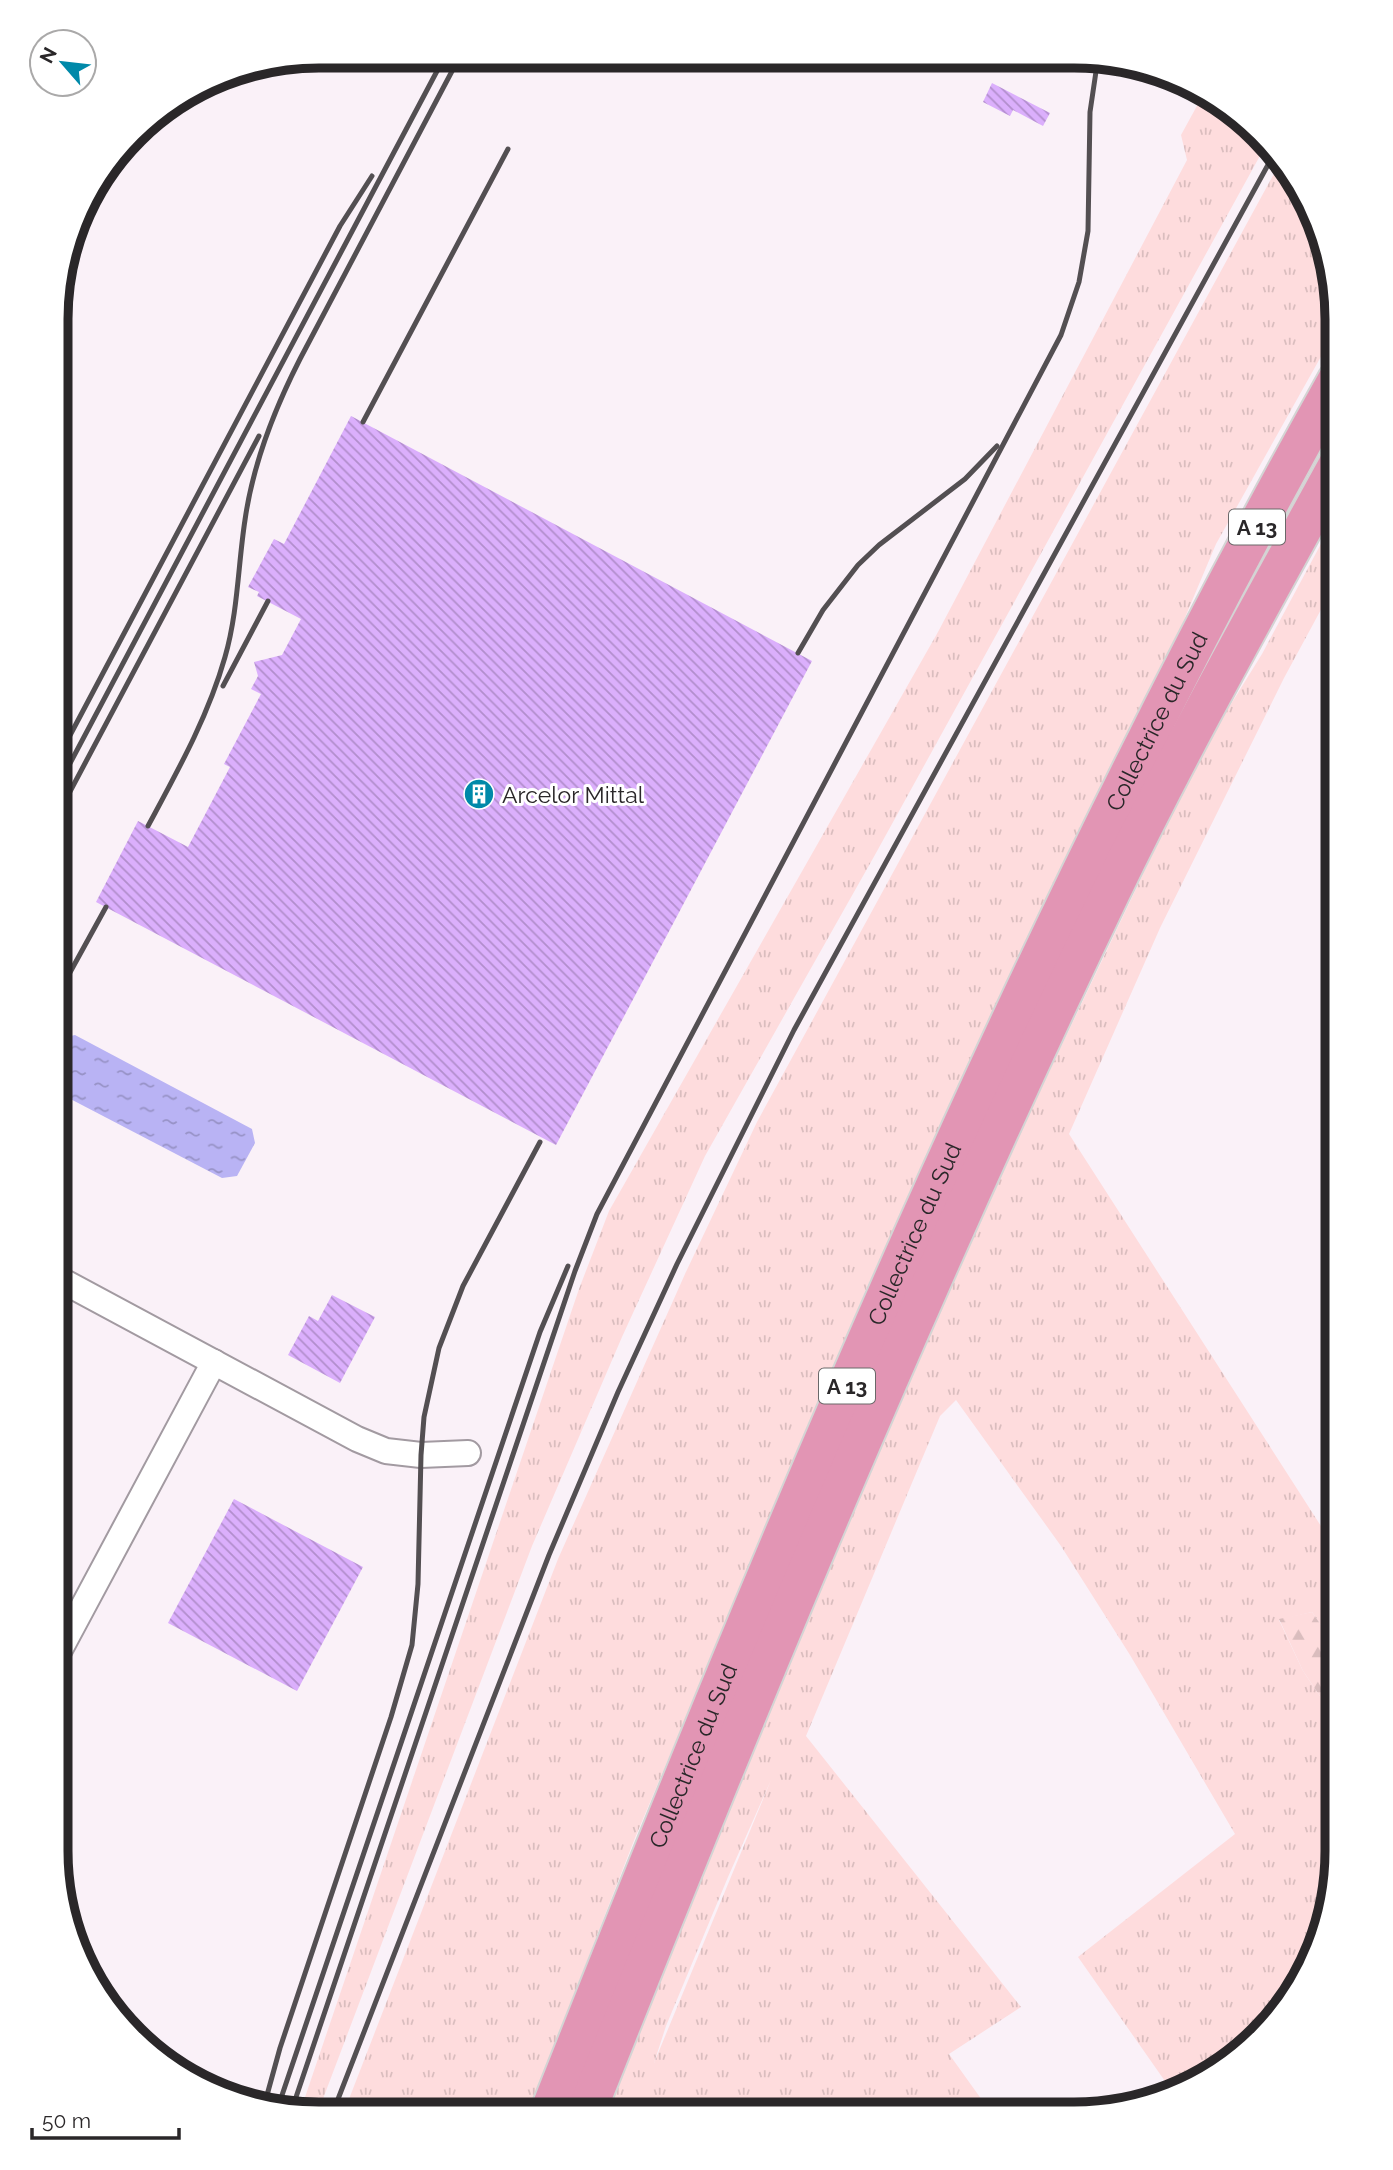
<svg xmlns="http://www.w3.org/2000/svg" width="1393" height="2170" font-family="Raleway,sans-serif">
<defs>
<pattern id="grass-tufts" width="24" height="20" patternUnits="userSpaceOnUse" patternTransform="scale(1.75)"><rect width="24" height="20" fill="#fedcdd"/><path d="M3 7l-1-3M5 7V3M7 7l1-3M15 17l-1-3M17 17v-4M19 17l1-3" fill="none" stroke="#dabdbe"/></pattern>
<pattern id="forest-firs" width="22" height="20" patternUnits="userSpaceOnUse" patternTransform="scale(1.75)"><rect width="22" height="20" fill="#fedcdd"/><path d="M5 1l3.5 6h-7zM16 11l3.5 6h-7z" fill="#dabdbe"/></pattern>
<pattern id="water-ripples" width="26" height="14" patternUnits="userSpaceOnUse" patternTransform="scale(1.75)"><rect width="26" height="14" fill="#b9b3f4"/><path d="M2 4q2-2 4 0t4 0M15 11q2-2 4 0t4 0" fill="none" stroke="#9792c6"/></pattern>
<pattern id="building-back-hatch" width="6" height="6" patternUnits="userSpaceOnUse" patternTransform="scale(1.75)"><rect width="6" height="6" fill="#dbaffc"/><path d="M-1 5l2 2M0 0l6 6M5-1l2 2" fill="none" stroke="#b28ecc"/></pattern>
</defs>
<rect width="100%" height="100%" fill="#faf1f8"/>
<g fill="url(#grass-tufts)" fill-rule="evenodd">
<polygon points="1204,93 1234,111 1267,143 876,853 705,1156 622,1337 532,1546 318,2112 300,2112 579,1289 609,1211 938,632 1187,160 1181,135"/>
<polygon points="1282,159 1317,218 1337,328 1216,544 1170,653 1112,765 867,1287 635,1838 528,2112 344,2112 558,1559 685,1274 757,1122"/>
<path d="M1337,514V580L1284,678L1160,928L1069,1134L1337,1551L1336,1647L1312,1612L1279,1620L1303,1671L1336,1720V1868L1317,1951L1283,2011L1234,2059L1174,2094L1078,1957L1235,1834L1130,1655L1061,1546L956,1400L940,1416L806,1736L1021,2007L949,2054L992,2114L608,2113L719,1831L855,1505L1003,1169L1200,754L1262,654ZM771,1780L654,2063L666,2026L728,1877Z"/>
</g>
<polygon fill="url(#forest-firs)" points="1312,1612 1336,1647 1336,1720 1303,1671 1279,1619"/>
<polygon fill="url(#water-ripples)" points="75,1035 252,1129 255,1143 237,1176 222,1178 57,1092 57,1047 62,1038"/>
<g fill="url(#building-back-hatch)">
<polygon points="992,83 1050,113 1043,126 1013,110 1010,116 983,102"/>
<polygon points="351,416 812,661 556,1145 96,902 138,821 188,847 230,767 224,764 261,694 251,689 258,676 254,662 282,655 301,619 257,596 259,592 248,587 274,539 284,544"/>
<polygon points="332,1295 375,1317 340,1383 288,1355 309,1316 318,1321"/>
<polygon points="234,1499 363,1567 297,1691 168,1623"/>
</g>
<g fill="none" stroke-linecap="round" stroke-linejoin="round">
<g stroke="#a29aa1" stroke-width="28">
<g id="street">
<polyline points="57,1278 357,1439 386,1451 421,1455 468,1453"/>
<polyline points="56,1657 214,1362"/>
</g>
</g>
<g stroke="#d4d4d4" stroke-width="42">
<g id="highway">
<path id="s1" d="M549,2113C782,1523 1026,934 1337,380"/>
<path d="M586,2113C750,1701 919,1291 1111,892C1181,747 1260,607 1337,466"/>
</g>
</g>
<use href="#street" stroke="#fff" stroke-width="24"/>
<use href="#highway" stroke="#e295b4" stroke-width="38"/>
<g stroke="#534f52" stroke-width="5">
<polyline points="363,422 508,149"/>
<polyline points="798,653 823,610 858,565 879,545 965,479 997,446"/>
<polyline points="223,686 268,601"/>
<polyline points="58,758 340,226 372,176"/>
<polyline points="58,786 445,56"/>
<polyline points="57,816 259,436"/>
<path d="M148,826C177,772 208,717 225,657C238,612 238,565 245,520C253,463 274,410 300,359L460,56"/>
<polyline points="57,996 106,907"/>
<polyline points="264,2106 280,2048 391,1717 412,1645 418,1584 421,1455 424,1417 439,1348 463,1286 540,1142"/>
<polyline points="277,2110 540,1332 568,1266"/>
<polyline points="291,2112 575,1271 597,1214 1061,335 1079,282 1088,231 1090,112 1098,58"/>
<polyline points="333,2112 549,1555 618,1392 677,1264 794,1030 1275,152"/>
</g>
</g>
<defs>
<g id="building-disc" transform="scale(1.575)"><circle r="9.5" fill="#0089a9" stroke="#fff"/><path d="M-4-6H4V6H1V3H-1V6H-4ZM-2.5-4.3h1.7v1.8h-1.7ZM.8-4.3h1.7v1.8H.8ZM-2.5-1h1.7V.8h-1.7ZM.8-1h1.7V.8H.8Z" fill="#fff"/></g>
</defs>
<g fill-rule="evenodd">
<use href="#building-disc" x="479" y="794"/>
</g>
<g text-anchor="middle" dominant-baseline="central" stroke-width="6" stroke-linejoin="round" paint-order="stroke">
<g fill="#fff" stroke="#6a6869" stroke-width="2">
<rect x="1229" y="509.5" width="56" height="35" rx="5"/>
<rect x="819" y="1368.5" width="56" height="35" rx="5"/>
</g>
<g font-size="21" font-weight="bold" fill="#2a2729">
<text x="1257" y="527">A 13</text>
<text x="847" y="1386">A 13</text>
</g>
<g font-size="23" fill="#2a2729" stroke="#fff">
<text stroke="none"><textPath href="#s1" startOffset="1519">Collectrice du Sud</textPath></text>
<text stroke="none"><textPath href="#s1" startOffset="952">Collectrice du Sud</textPath></text>
<text stroke="none"><textPath href="#s1" startOffset="385">Collectrice du Sud</textPath></text>
</g>
<g font-size="23" fill="#2a2729" stroke="#fff" text-anchor="start">
<text x="502" y="794">Arcelor Mittal</text>
</g>
</g>
<path d="M0 0H1393V2170H0ZM319 68H1074A251 251 0 0 1 1325 319V1851A251 251 0 0 1 1074 2102H319A251 251 0 0 1 68 1851V319A251 251 0 0 1 319 68Z" fill="#fff" fill-rule="evenodd"/>
<path fill="none" stroke="#2a2729" stroke-width="9" d="M319 68H1074A251 251 0 0 1 1325 319V1851A251 251 0 0 1 1074 2102H319A251 251 0 0 1 68 1851V319A251 251 0 0 1 319 68Z"/>
<g transform="translate(63 63) rotate(298)"><circle r="33" fill="#ffffff" stroke="#aaa9a9" stroke-width="2"/>
<path d="M0-5L12 26L0 18L-12 26Z" fill="#0089a9"/>
<text y="-10" font-size="19" font-weight="bold" text-anchor="middle" fill="#2a2729">N</text>
</g>
<path d="M32 2128v10h147v-10" fill="none" stroke="#2a2729" stroke-width="3.5"/>
<text x="42" y="2128" font-size="21" fill="#2a2729" stroke="#ffffff" stroke-width="5" paint-order="stroke">50 m</text>
</svg>
